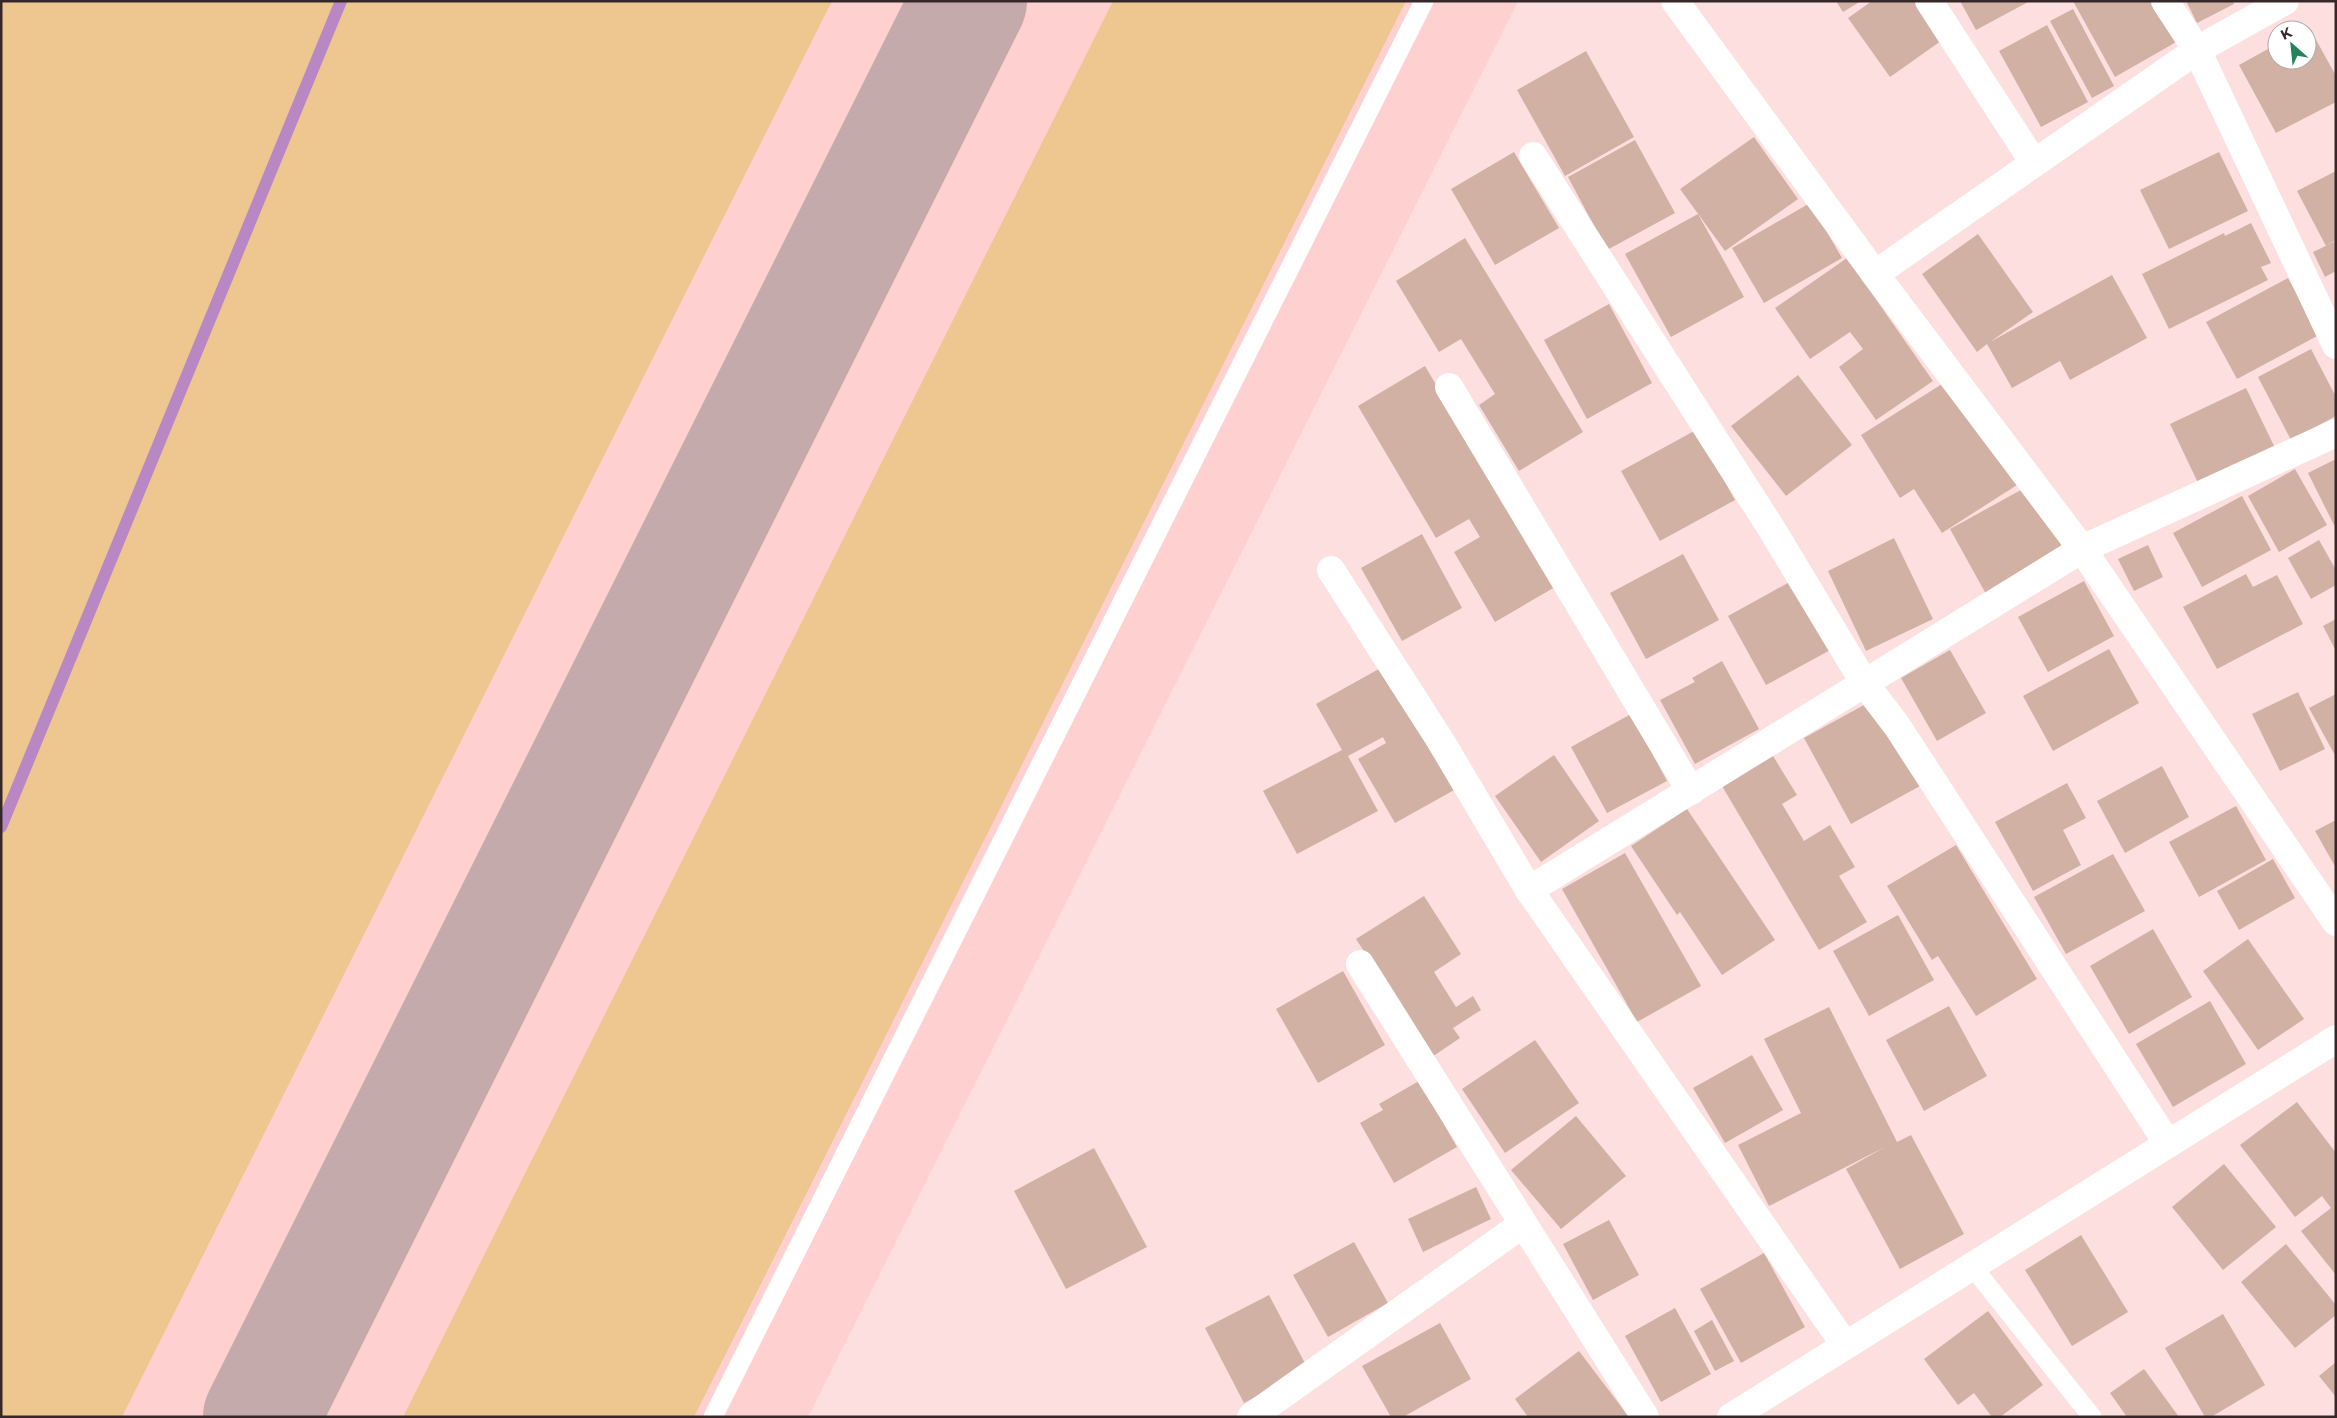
<svg xmlns="http://www.w3.org/2000/svg" width="2337" height="1418" font-family="Montserrat,sans-serif">
<rect width="100%" height="100%" fill="#fddfdf"/>
<polygon fill="#fed0d0" points="1,1 1518,1 808,1417 1,1417"/>
<g fill="#edc690">
<polygon points="1,1 832,1 122,1417 1,1417"/>
<polygon points="1113,1 1406,1 694,1417 403,1417"/>
</g>
<g fill="none" stroke-linecap="round" stroke-linejoin="round">
<polyline stroke="#b988c4" stroke-width="12" points="1,827 341,1"/>
<polyline stroke="#c4aaaa" stroke-width="116" points="261,1417 969,1"/>
</g>
<g fill="#d1b1a3">
<polygon points="1836,1 1861,1 1843,12"/>
<polygon points="1872,1 1923,1 1948,36 1890,77 1848,18"/>
<polygon points="1960,1 2030,1 1976,30"/>
<polygon points="2073,1 2156,1 2178,41 2115,77"/>
<polygon points="2186,1 2233,1 2234,4 2197,23"/>
<polygon points="2073,9 2114,86 2092,98 2050,21"/>
<polygon points="2047,25 2088,102 2041,127 1999,51"/>
<polygon points="2309,27 2336,76 2336,102 2276,133 2239,65 2277,44 2277,60 2307,60 2307,30 2303,30"/>
<polygon points="1586,51 1634,137 1565,176 1517,90"/>
<polygon points="1754,137 1798,199 1725,251 1680,189"/>
<polygon points="1635,140 1675,213 1607,250 1568,177"/>
<polygon points="1514,152 1559,228 1495,265 1451,189"/>
<polygon points="2219,152 2248,211 2169,249 2140,190"/>
<polygon points="2336,171 2336,240 2326,246 2297,191"/>
<polygon points="1810,203 1842,258 1764,303 1732,248"/>
<polygon points="1698,214 1744,297 1671,337 1625,254"/>
<polygon points="2251,223 2271,263 2261,267 2268,280 2169,329 2142,274 2224,233 2225,236"/>
<polygon points="1978,234 2033,312 1990,342 2112,275 2147,338 2070,380 2060,361 2012,388 1987,344 1977,352 1922,274"/>
<polygon points="1465,238 1583,432 1519,471 1479,405 1495,394 1461,339 1439,352 1396,281"/>
<polygon points="2336,241 2336,271 2325,277 2313,252"/>
<polygon points="1847,258 1933,381 1876,420 1839,367 1863,349 1850,332 1810,359 1775,308"/>
<polygon points="2288,278 2319,335 2237,379 2206,322"/>
<polygon points="1609,304 1652,383 1587,419 1544,340"/>
<polygon points="2311,349 2336,397 2336,416 2291,440 2258,377"/>
<polygon points="1425,366 1555,587 1495,622 1454,552 1480,537 1469,519 1436,538 1358,406"/>
<polygon points="1798,375 1852,445 1786,496 1731,426"/>
<polygon points="1950,379 2017,485 1942,533 1914,489 1900,498 1861,435"/>
<polygon points="2246,388 2276,450 2200,487 2170,424"/>
<polygon points="1696,430 1735,500 1660,541 1621,471"/>
<polygon points="2336,459 2336,524 2334,525 2308,473"/>
<polygon points="2295,469 2327,525 2279,552 2248,496"/>
<polygon points="2030,485 2066,550 1986,594 1950,529"/>
<polygon points="2242,496 2271,550 2202,587 2173,533"/>
<polygon points="1422,534 1462,608 1402,641 1361,568"/>
<polygon points="1894,538 1933,619 1866,651 1828,571"/>
<polygon points="2319,540 2336,570 2336,585 2311,599 2288,558"/>
<polygon points="2148,545 2163,577 2134,591 2118,559"/>
<polygon points="1683,554 1719,620 1646,659 1610,593"/>
<polygon points="2246,574 2253,587 2277,575 2303,624 2217,669 2183,607"/>
<polygon points="1795,579 1834,648 1766,685 1728,616"/>
<polygon points="2084,581 2114,636 2048,672 2018,617"/>
<polygon points="2336,619 2336,651 2323,626"/>
<polygon points="2109,649 2139,703 2053,751 2023,696"/>
<polygon points="1950,650 1986,713 1937,741 1901,678"/>
<polygon points="1722,661 1759,729 1695,764 1660,700 1695,682 1692,678"/>
<polygon points="1386,665 1456,789 1395,823 1358,759 1386,743 1383,737 1348,756 1378,811 1297,854 1263,791 1342,750 1316,704"/>
<polygon points="2298,692 2325,749 2280,771 2252,714"/>
<polygon points="2336,694 2336,757 2309,708"/>
<polygon points="1873,700 1920,786 1851,824 1804,738"/>
<polygon points="1631,714 1667,781 1607,813 1571,747"/>
<polygon points="1554,755 1599,821 1541,862 1495,796"/>
<polygon points="1773,756 1797,795 1782,804 1804,841 1830,825 1855,867 1839,876 1867,922 1819,950 1722,786"/>
<polygon points="2162,766 2189,817 2125,853 2097,801"/>
<polygon points="2067,783 2086,818 2063,830 2081,865 2033,891 1995,822"/>
<polygon points="2236,806 2266,860 2199,897 2169,842"/>
<polygon points="1687,809 1775,940 1722,975 1680,912 1677,915 1631,846"/>
<polygon points="2336,820 2336,868 2315,831"/>
<polygon points="1956,845 2037,979 1976,1016 1938,956 1932,960 1887,886"/>
<polygon points="1625,853 1701,986 1637,1022 1562,889"/>
<polygon points="2113,854 2145,911 2066,954 2034,897"/>
<polygon points="2273,859 2295,898 2239,930 2217,891"/>
<polygon points="1424,896 1461,954 1434,972 1456,1007 1473,996 1481,1010 1453,1028 1460,1038 1432,1057 1356,939"/>
<polygon points="1898,915 1934,980 1869,1016 1833,951"/>
<polygon points="2153,929 2192,997 2129,1034 2090,966"/>
<polygon points="2248,939 2304,1019 2258,1050 2203,971"/>
<polygon points="1343,971 1385,1045 1318,1083 1276,1009"/>
<polygon points="2210,1001 2246,1064 2173,1107 2136,1044"/>
<polygon points="1949,1006 1987,1076 1924,1111 1886,1040"/>
<polygon points="1829,1007 1897,1142 1911,1135 1964,1234 1900,1269 1846,1169 1885,1147 1769,1206 1738,1145 1801,1113 1764,1039"/>
<polygon points="1535,1040 1579,1103 1505,1153 1462,1089"/>
<polygon points="1752,1055 1783,1110 1725,1143 1693,1088"/>
<polygon points="1419,1081 1457,1147 1394,1183 1360,1123 1383,1110 1379,1104"/>
<polygon points="2297,1102 2336,1153 2336,1275 2301,1231 2331,1208 2322,1196 2295,1217 2240,1145"/>
<polygon points="1576,1116 1626,1176 1561,1229 1511,1170"/>
<polygon points="1094,1148 1147,1247 1066,1289 1014,1191"/>
<polygon points="2224,1164 2276,1227 2223,1270 2172,1207"/>
<polygon points="1476,1187 1491,1219 1423,1252 1408,1219"/>
<polygon points="1609,1220 1639,1275 1593,1300 1563,1244"/>
<polygon points="2081,1235 2128,1312 2072,1346 2025,1270"/>
<polygon points="1354,1242 1388,1303 1328,1337 1293,1275"/>
<polygon points="2286,1244 2336,1305 2336,1315 2295,1348 2241,1282"/>
<polygon points="1764,1253 1805,1327 1741,1363 1700,1289"/>
<polygon points="1269,1295 1308,1369 1244,1403 1205,1328"/>
<polygon points="1675,1308 1711,1374 1661,1402 1625,1336"/>
<polygon points="1988,1311 2043,1385 2000,1417 1992,1417 1974,1393 1958,1405 1924,1359"/>
<polygon points="2223,1314 2265,1385 2211,1417 2205,1417 2165,1348"/>
<polygon points="1712,1320 1734,1361 1715,1371 1694,1331"/>
<polygon points="1440,1323 1471,1379 1403,1417 1391,1417 1362,1366"/>
<polygon points="1579,1351 1629,1417 1528,1417 1515,1399"/>
<polygon points="2336,1362 2336,1397 2319,1376"/>
<polygon points="2144,1369 2179,1417 2127,1417 2110,1393"/>
</g>
<g fill="none" stroke-linecap="round" stroke-linejoin="round">
<g stroke="#fff" stroke-width="19">
<polyline points="1972,1266 2092,1417"/>
<polyline points="713,1417 1424,1"/>
</g>
<g stroke="#fff" stroke-width="28">
<polyline points="1675,1 1875,274 2082,549 2336,922"/>
<polyline points="1929,1 2034,163"/>
<polyline points="2165,1 2197,50 2336,345"/>
<polyline points="1533,156 1771,528 1865,684 1897,726 2168,1144"/>
<polyline points="1875,274 2197,50 2285,1"/>
<polyline points="1449,387 1691,791"/>
<polyline points="1331,570 1440,740 1529,890"/>
<polyline points="1360,964 1645,1417"/>
<polyline points="1845,1345 1529,890 2082,549 2336,433"/>
<polyline points="1251,1417 1523,1224"/>
<polyline points="1731,1417 2336,1039"/>
</g>
</g>
<rect width="2337" height="1418" fill="none" stroke="#362828" stroke-width="5"/>
<g transform="translate(2292 45) rotate(333)"><circle r="24" fill="#ffffff" stroke="#afa9a9"/>
<path d="M0-4L9 19L0 12L-9 19Z" fill="#23835b"/>
<text y="-8" font-size="14" font-weight="bold" text-anchor="middle" fill="#362828">K</text>
</g>
</svg>
